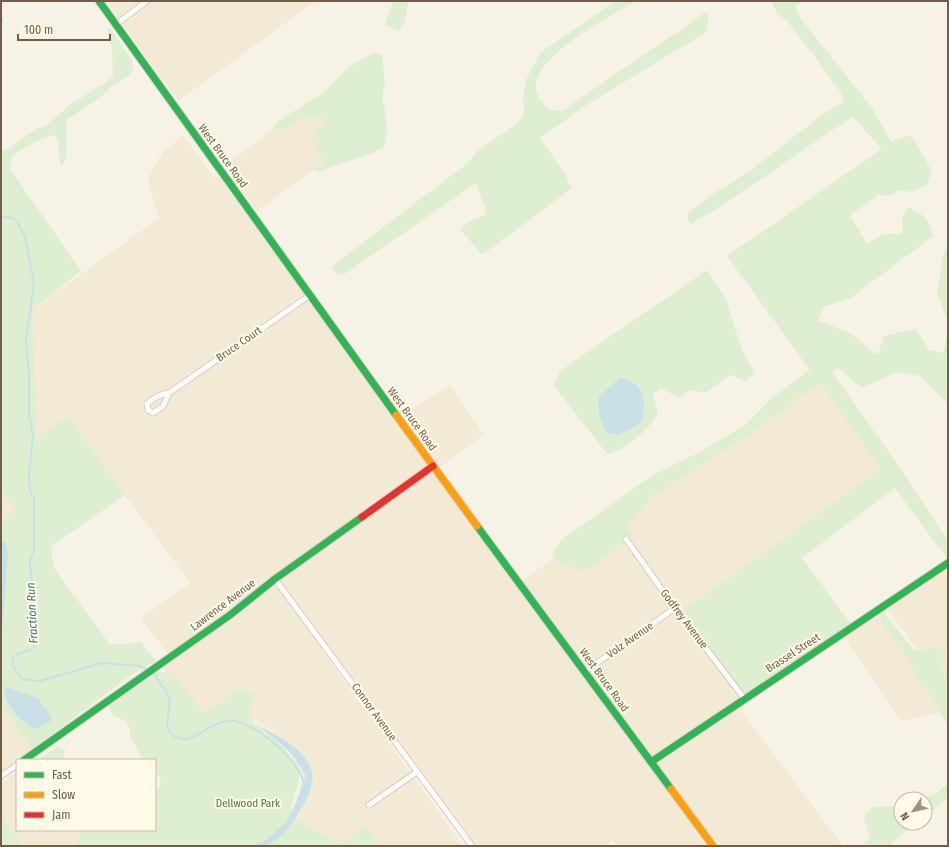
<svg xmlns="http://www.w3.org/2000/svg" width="949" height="847" font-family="'Fira Sans Condensed',sans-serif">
<rect width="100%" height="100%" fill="#f7f2e6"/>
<g fill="#f3ead6">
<polygon points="106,1 316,1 178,101"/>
<polygon points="321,115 326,124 317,129 315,146 324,162 257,211 224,166 272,130 283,130 303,117"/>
<polygon points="183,135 214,178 218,176 430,466 167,653 141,618 190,583 67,416 36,440 33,309 159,218 149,186 149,175 164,151"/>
<polygon points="820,383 882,469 682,611 748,701 739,708 843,846 716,846 522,581 611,516 633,536 627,524 653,496 752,433"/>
<polygon points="450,385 484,435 441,466 404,414"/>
<polygon points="433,471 708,846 616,846 613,841 606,846 472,846 279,580"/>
<polygon points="1,491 15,510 1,520"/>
<polygon points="948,567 948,692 888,609"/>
<polygon points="275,584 463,846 380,846 366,826 342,844 296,820 303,808 311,780 307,762 276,733 245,713 205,724 162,666"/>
<polygon points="883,612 880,620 911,663 917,679 933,699 940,712 901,721 844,637"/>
<polygon points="1,705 32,749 1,772"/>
<polygon points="17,772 17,830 79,830 90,846 23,846 1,815 1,784"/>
</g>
<g fill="#deeed1">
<polygon points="393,1 408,1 405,21 399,31 385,25"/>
<path d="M616,1H636C610,16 539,53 536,85C535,94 543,103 548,109L562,111L706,12L709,20L705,33L583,107L540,138L563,171L572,188L482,255L460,229L470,221L487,214L476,183L343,275L336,273L331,267L469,162L477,151L514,126L521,119L524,112L523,99L526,80L540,53Z"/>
<path d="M771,1H801L795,7L801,19L873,109L891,142L911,135L932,171L927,185L912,192L899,190L891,196L879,195L850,215L867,244L883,234H902V219L908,207C924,214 929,219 933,236L849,299L823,307L819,321L850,333L878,355L884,336L916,329L929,350L943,353L948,329V404L920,376L896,372L862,388L838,368L832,372L901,469L948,541V558L947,559L895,488L802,558L851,624L744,695L682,611L881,469L820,383L752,433L653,496L628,524L633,536L585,572L559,563L552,553L560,541L653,475L700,452L746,425L770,399L810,370L727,256L882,149L853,117C798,151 747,192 691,224L687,219L689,211L716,192L750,171L822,115L844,102L841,93L815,57L787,21L777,14Z"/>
<path d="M107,28H110L132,61L133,70L129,76L112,86L99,98L67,120C64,134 71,153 62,165L60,164L58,139L53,135L36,141L12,156L10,169L81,271L33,309L36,439L67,416L125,495L51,546L54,568L110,645L141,642L156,661L131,675L32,749L1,705V520L15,510L1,491V149L7,150L37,128L45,127L68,106L106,82L113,76L112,47Z"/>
<polygon points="374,52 382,55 385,81 382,98 386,113 387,135 384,147 373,153 317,172 313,170 324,162 315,146 312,137 317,129 326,124 321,115 312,119 303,117 283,130 272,130 277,122 325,91 347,69"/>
<polygon points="948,248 948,322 937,293 943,254"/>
<path d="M707,270L726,299L742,350L755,374L745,381L730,375L705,393L690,390L679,398L661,388L653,395L658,413C646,434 629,445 608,455L554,386L560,371Z"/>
<polygon points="883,612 914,650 924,651 938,645 946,655 940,668 948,676 948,726 933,699 917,679 911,663 880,620"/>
<polygon points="155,672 175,673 186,690 204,712 239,690 248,690 255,696 250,706 253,723 270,733 297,763 301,772 291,807 296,820 342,844 366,825 380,846 74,846 81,833 79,830 155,830 155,790 160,787 161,781 155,770 155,760 145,760 142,758 130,736 130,730 126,721 111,715 110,705"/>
<polygon points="58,746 65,751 64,760 38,760"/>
<polygon points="948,782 948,798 925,817 925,799 923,799 937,793"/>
<polygon points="901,806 901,823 918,823 888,846 862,846 870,837 864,817 872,807"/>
<polygon points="1,815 23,846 1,846"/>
</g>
<g fill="#c9e0e7">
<path d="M620,378C645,382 646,401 642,422L619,435L607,433C600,420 597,411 599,396Z"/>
<polygon points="1,542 5,542 8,552 3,622 1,630"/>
<path d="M5,687L38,698L52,718L51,721L35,729C23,725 0,700 5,687Z"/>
<path d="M258,725C277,735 307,749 312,773C316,794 285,841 264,846C260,847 256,846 252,846C280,836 288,824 298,797C301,790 304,784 305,776C296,754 276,740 258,725Z"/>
</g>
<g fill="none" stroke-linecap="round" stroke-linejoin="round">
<g stroke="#c9e0e7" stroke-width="2">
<polyline points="1,15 2,19 1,27"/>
<path d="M1,218L5,217L13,218L18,223L25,237L34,283L26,341L29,374V413L33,435L29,474L30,491L34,499V550L30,561L33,596L32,630L36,639L34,648C27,652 19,652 13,657L12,665L22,679L40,681L102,663L139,666L149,670"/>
<path d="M153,672L170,698L167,727L173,736C177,737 183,740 188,739C201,735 212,723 227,721C251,718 296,757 303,780C304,783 302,789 301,792"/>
<polyline points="268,839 287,823"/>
</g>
<g stroke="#d6cdc2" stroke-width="7">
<g id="street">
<polyline points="115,25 147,1"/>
<path d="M169,393L163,406L153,413L148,410L147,404C153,398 161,394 169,393L310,295"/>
<polyline points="626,539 675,608 744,698"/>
<polyline points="275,579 472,846"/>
<polyline points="584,672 675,608"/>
<polyline points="1,776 17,765"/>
<polyline points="369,805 417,772"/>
</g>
</g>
<g stroke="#d7cfc3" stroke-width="9">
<g id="fast">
<polyline points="99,1 396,415"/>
<polyline points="477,526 671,789"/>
<polyline points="24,760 230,615 275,579 362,517"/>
<polyline points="651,762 948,563"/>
</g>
</g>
<g stroke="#d7cfc3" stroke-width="9">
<g id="slow">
<polyline points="396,415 477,526"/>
<polyline points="671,789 713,846"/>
</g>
</g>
<g stroke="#d7cfc3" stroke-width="9">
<polyline id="jam" points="362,517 433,466"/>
</g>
<use href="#street" stroke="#fefdfb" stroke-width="5"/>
<use href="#fast" stroke="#30b455" stroke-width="7"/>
<use href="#slow" stroke="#ff9f0a" stroke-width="7"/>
<use href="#jam" stroke="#e5322d" stroke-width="7"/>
</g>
<g text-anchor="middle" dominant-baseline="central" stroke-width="4" stroke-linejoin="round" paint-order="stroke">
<g font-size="11" fill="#745d47" stroke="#fff9e7">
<text transform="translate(223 156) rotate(54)">West Bruce Road</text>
<text transform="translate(239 344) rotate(-35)">Bruce Court</text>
<text transform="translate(412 419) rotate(54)">West Bruce Road</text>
<text transform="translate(223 605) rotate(-37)">Lawrence Avenue</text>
<text transform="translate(684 619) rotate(53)">Godfrey Avenue</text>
<text transform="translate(630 640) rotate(-35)">Volz Avenue</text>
<text transform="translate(793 653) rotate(-33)">Brassel Street</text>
<text transform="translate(604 680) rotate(54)">West Bruce Road</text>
<text transform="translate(374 712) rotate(54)">Connor Avenue</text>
</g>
<g font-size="11" fill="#487b3e" stroke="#fff9e7">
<text x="248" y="803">Dellwood Park</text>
</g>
<g font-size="12" font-style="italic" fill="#427890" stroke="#fff9e7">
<text transform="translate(32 613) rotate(-93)">Fraction Run</text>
</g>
</g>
<rect width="949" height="847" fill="none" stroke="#745d47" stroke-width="4"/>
<rect x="16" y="759" width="140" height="72" fill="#fff9e7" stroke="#c7bba7"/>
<rect x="24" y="772" width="20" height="6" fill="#30b455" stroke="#c7bba7"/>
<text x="52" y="779" font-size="12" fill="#745d47">Fast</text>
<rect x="24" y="792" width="20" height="6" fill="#ff9f0a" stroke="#c7bba7"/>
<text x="52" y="799" font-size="12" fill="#745d47">Slow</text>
<rect x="24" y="812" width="20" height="6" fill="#e5322d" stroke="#c7bba7"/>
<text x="52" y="819" font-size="12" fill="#745d47">Jam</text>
<g transform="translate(913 811) rotate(236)"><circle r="19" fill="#fff9e7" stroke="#c7bba7"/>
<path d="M0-3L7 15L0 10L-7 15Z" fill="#a2917f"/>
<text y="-6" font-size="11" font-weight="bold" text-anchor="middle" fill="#745d47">N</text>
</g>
<path d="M18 34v6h92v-6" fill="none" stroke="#745d47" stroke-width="2"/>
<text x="24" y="34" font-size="12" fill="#745d47" stroke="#fff9e7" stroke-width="3" paint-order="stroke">100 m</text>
</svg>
